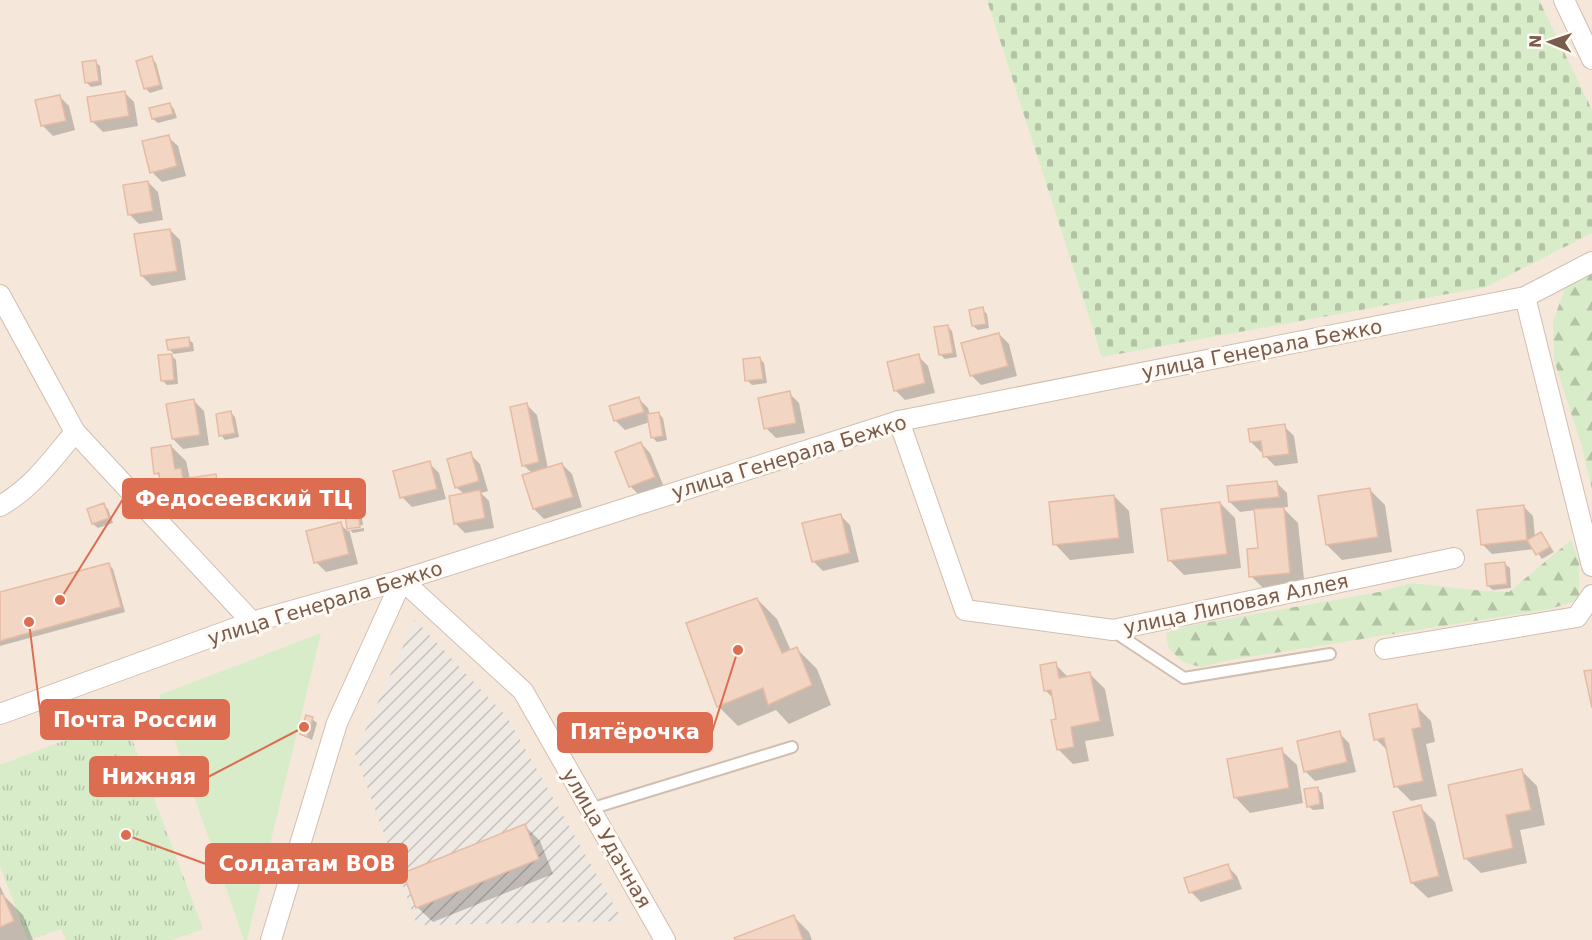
<svg xmlns="http://www.w3.org/2000/svg" width="1592" height="940" font-family="'DejaVu Sans',sans-serif">
<defs>
<pattern id="industrial-furrows" width="10" height="10" patternUnits="userSpaceOnUse" patternTransform="scale(1.5)"><rect width="10" height="10" fill="#efe9e4"/><path d="M-1 1l2-2M0 10L10 0M9 11l2-2" fill="none" stroke="#c7c0bb"/></pattern>
<pattern id="grass-tufts" width="24" height="20" patternUnits="userSpaceOnUse" patternTransform="scale(1.5)"><rect width="24" height="20" fill="#d8ecc9"/><path d="M3 7l-1-3M5 7V3M7 7l1-3M15 17l-1-3M17 17v-4M19 17l1-3" fill="none" stroke="#b4c2a5"/></pattern>
<pattern id="forest-firs" width="22" height="20" patternUnits="userSpaceOnUse" patternTransform="scale(1.5)"><rect width="22" height="20" fill="#d8ecc9"/><path d="M5 1l3.5 6h-7zM16 11l3.5 6h-7z" fill="#b4c2a5"/></pattern>
<pattern id="cemetery-stones" width="16" height="16" patternUnits="userSpaceOnUse" patternTransform="scale(1.5)"><rect width="16" height="16" fill="#d8ecc9"/><path d="M2 7V4a2 2 0 0 1 4 0v3zM10 15v-3a2 2 0 0 1 4 0v3z" fill="#b4c2a5"/></pattern>
</defs>
<rect width="100%" height="100%" fill="#fdf6ec"/>
<rect fill="#f5e8da" x="0" y="0" width="1592" height="940"/>
<polygon fill="url(#industrial-furrows)" points="415,620 507,717 623,921 417,925 355,753"/>
<polygon fill="url(#grass-tufts)" points="124,718 203,929 172,940 66,940 61,929 28,940 0,866 0,765"/>
<g fill="url(#forest-firs)">
<polygon points="1592,272 1592,489 1582,447 1554,360 1553,322 1565,288"/>
<polygon points="1571,540 1579,563 1579,600 1550,609 1230,660 1201,667 1183,662 1169,649 1166,633 1188,626 1379,592 1411,583 1483,591 1509,592"/>
</g>
<polygon fill="url(#cemetery-stones)" points="987,0 1539,0 1592,110 1592,233 1486,287 1102,357"/>
<polygon fill="#d8ecc9" points="321,633 247,940 244,940 159,695"/>
<g fill="#0003">
<polygon points="151,58 156,63 163,89 150,93 145,88"/>
<polygon points="95,62 100,66 102,85 91,87 86,82"/>
<polygon points="124,92 134,102 138,126 103,132 93,122"/>
<polygon points="59,96 69,106 75,130 53,136 43,126"/>
<polygon points="170,104 174,109 177,118 158,123 153,119"/>
<polygon points="168,137 178,146 186,176 162,182 152,172"/>
<polygon points="148,182 158,192 163,220 139,224 129,214"/>
<polygon points="170,230 180,240 186,280 152,286 142,276"/>
<polygon points="982,309 987,314 989,328 978,330 973,326"/>
<polygon points="947,326 952,331 957,357 945,359 941,355"/>
<polygon points="999,334 1009,344 1017,376 981,385 971,375"/>
<polygon points="188,339 193,343 194,351 174,354 169,349"/>
<polygon points="171,355 176,360 178,384 167,385 162,380"/>
<polygon points="918,356 928,366 935,393 905,400 895,390"/>
<polygon points="760,359 764,363 767,383 752,385 747,380"/>
<polygon points="789,393 799,403 805,433 776,438 766,428"/>
<polygon points="638,398 648,408 650,415 659,414 663,418 667,440 657,442 652,437 650,422 625,430 615,420"/>
<polygon points="194,401 204,411 209,445 183,449 173,439"/>
<polygon points="527,405 537,415 548,469 562,464 572,474 582,507 544,519 534,509 524,476 532,473 523,465"/>
<polygon points="231,413 235,417 239,437 225,440 221,435"/>
<polygon points="1284,426 1294,436 1298,463 1275,466 1265,456 1264,451 1261,452 1251,442"/>
<polygon points="641,443 650,453 664,487 640,496 630,486"/>
<polygon points="171,446 186,461 190,479 215,476 230,491 233,510 183,517 164,497 161,478 156,473"/>
<polygon points="470,454 480,464 488,491 481,493 489,501 494,528 465,533 455,523 464,494 456,487"/>
<polygon points="429,463 439,473 446,499 412,507 402,497"/>
<polygon points="1277,483 1287,493 1288,507 1282,507 1298,523 1305,588 1266,591 1251,576 1260,549 1256,510 1240,512 1230,502"/>
<polygon points="1370,490 1385,505 1392,552 1342,560 1327,545"/>
<polygon points="355,496 359,500 363,525 350,527 349,529 358,564 326,572 316,562 340,524 349,532 343,498"/>
<polygon points="1114,496 1129,511 1134,553 1070,560 1055,544"/>
<polygon points="1220,503 1235,518 1241,568 1184,575 1169,560"/>
<polygon points="103,505 108,509 113,523 98,528 93,524 89,510"/>
<polygon points="1523,506 1533,516 1535,537 1541,533 1554,552 1542,559 1535,549 1492,554 1482,544"/>
<polygon points="840,515 850,525 859,562 823,571 813,561"/>
<polygon points="364,528 364,531 353,533 350,530"/>
<polygon points="1505,564 1510,568 1511,588 1493,590 1488,586"/>
<polygon points="109,565 113,569 125,612 0,646 0,594"/>
<polygon points="757,599 777,619 791,651 797,649 817,669 831,705 789,724 776,710 738,726 718,706"/>
<polygon points="1055,664 1069,678 1090,674 1105,689 1114,736 1085,741 1089,761 1073,764 1058,749 1058,720 1054,699 1046,691"/>
<polygon points="1416,706 1431,721 1435,742 1426,744 1437,796 1411,801 1396,786 1389,752 1376,739"/>
<polygon points="312,719 317,723 312,740 301,734"/>
<polygon points="1339,733 1349,743 1356,772 1315,781 1305,771"/>
<polygon points="1281,750 1297,765 1303,803 1250,813 1235,797"/>
<polygon points="1522,771 1537,786 1545,825 1520,830 1527,863 1481,873 1465,858"/>
<polygon points="1317,789 1322,793 1324,809 1313,810 1308,806"/>
<polygon points="1420,807 1435,822 1453,891 1428,898 1412,883"/>
<polygon points="525,826 540,841 553,874 433,922 417,907"/>
<polygon points="1227,866 1237,876 1242,889 1201,902 1191,892"/>
<polygon points="0,886 5,897 23,915 33,940 0,940"/>
<polygon points="794,917 809,932 812,940 737,940"/>
</g>
<g fill="#f3d5c3" stroke="#e6bba3" stroke-width="1.5">
<polygon points="152,56 160,85 144,89 136,61"/>
<polygon points="96,60 99,81 85,83 82,62"/>
<polygon points="125,91 129,116 91,122 87,97"/>
<polygon points="60,95 66,121 41,126 35,100"/>
<polygon points="170,103 173,114 152,119 149,108"/>
<polygon points="169,135 177,166 150,173 142,141"/>
<polygon points="148,181 153,211 128,215 123,185"/>
<polygon points="170,229 177,271 141,276 134,234"/>
<polygon points="983,307 986,324 972,326 969,310"/>
<polygon points="948,325 953,353 939,355 934,327"/>
<polygon points="999,333 1008,366 970,376 961,343"/>
<polygon points="189,337 190,347 168,350 166,340"/>
<polygon points="172,354 174,380 161,381 158,355"/>
<polygon points="919,354 925,383 894,391 887,362"/>
<polygon points="760,357 763,379 745,381 743,359"/>
<polygon points="790,391 796,423 764,429 758,398"/>
<polygon points="639,397 644,412 614,421 609,406"/>
<polygon points="194,399 200,435 172,439 166,404"/>
<polygon points="527,403 539,462 522,466 510,407"/>
<polygon points="231,411 235,433 219,436 216,414"/>
<polygon points="659,412 663,436 651,438 647,414"/>
<polygon points="1285,424 1289,454 1263,457 1261,441 1250,442 1248,429"/>
<polygon points="641,442 655,477 629,487 615,452"/>
<polygon points="171,445 175,469 181,468 183,479 216,474 219,495 167,503 166,498 162,498 159,473 154,474 151,448"/>
<polygon points="471,452 479,481 455,488 447,459"/>
<polygon points="430,461 437,489 400,498 393,471"/>
<polygon points="562,463 573,497 533,509 522,475"/>
<polygon points="1277,481 1279,497 1229,502 1227,486"/>
<polygon points="1370,488 1378,537 1326,545 1318,496"/>
<polygon points="480,490 485,518 454,524 449,496"/>
<polygon points="355,494 360,527 347,529 342,496"/>
<polygon points="1114,495 1119,538 1053,545 1049,502"/>
<polygon points="1220,502 1227,554 1168,561 1161,509"/>
<polygon points="104,503 109,518 92,524 87,509"/>
<polygon points="1524,505 1527,540 1481,545 1477,510"/>
<polygon points="1284,507 1290,573 1249,577 1247,549 1258,548 1254,509"/>
<polygon points="841,514 850,553 812,562 802,523"/>
<polygon points="341,522 349,554 314,563 306,531"/>
<polygon points="1541,532 1550,547 1536,555 1527,540"/>
<polygon points="1505,562 1507,584 1487,586 1485,564"/>
<polygon points="109,563 121,607 0,641 0,592"/>
<polygon points="757,598 782,653 797,647 812,685 768,705 763,688 717,707 686,623"/>
<polygon points="1056,662 1059,678 1090,672 1100,721 1071,727 1074,747 1057,750 1051,720 1056,719 1051,690 1044,691 1040,665"/>
<polygon points="1592,670 1592,708 1584,671"/>
<polygon points="1417,704 1421,727 1412,729 1423,781 1394,787 1384,738 1374,740 1369,714"/>
<polygon points="306,715 313,717 307,737 300,734"/>
<polygon points="1340,731 1347,762 1304,772 1297,741"/>
<polygon points="1282,748 1289,788 1234,798 1227,759"/>
<polygon points="1522,769 1531,810 1506,815 1513,848 1464,859 1448,785"/>
<polygon points="1318,787 1320,804 1307,807 1304,789"/>
<polygon points="1421,805 1439,876 1411,883 1393,812"/>
<polygon points="525,824 539,859 416,908 403,873"/>
<polygon points="1228,864 1233,879 1189,893 1184,878"/>
<polygon points="3,894 14,921 0,927 0,895"/>
<polygon points="794,915 803,940 735,940 734,938"/>
</g>
<g fill="none" stroke-linecap="round" stroke-linejoin="round">
<g stroke="#d1beb0" stroke-width="14">
<g id="lane">
<polyline points="1113,631 1184,678 1330,654"/>
<polyline points="590,809 792,747"/>
</g>
</g>
<g stroke="#d1beb0" stroke-width="22">
<g id="street">
<polyline points="1564,0 1592,59"/>
<polyline points="0,295 75,432 252,622"/>
<polyline points="1525,297 1592,566"/>
<polyline points="899,421 965,610 1113,630 1454,558"/>
<path d="M0,506C32,488 52,460 75,432"/>
<polyline points="1385,649 1577,617 1592,595"/>
<polyline points="0,714 252,622 402,580 899,421 1525,297 1592,262"/>
<polyline points="271,940 337,723 402,580 523,691 665,940"/>
</g>
</g>
<use href="#lane" stroke="#fff" stroke-width="10"/>
<use href="#street" stroke="#fff" stroke-width="20"/>
</g>
<g text-anchor="middle" dominant-baseline="central" stroke-width="6" stroke-linejoin="round" paint-order="stroke">
<g font-size="20" fill="#7a5c4d" stroke="#fffaf3">
<text transform="translate(1262 349) rotate(-11)">улица Генерала Бежко</text>
<text transform="translate(789 457) rotate(-17)">улица Генерала Бежко</text>
<text transform="translate(325 603) rotate(-17)">улица Генерала Бежко</text>
<text transform="translate(1236 604) rotate(-12)">улица Липовая Аллея</text>
<text transform="translate(607 838) rotate(60)">улица Удачная</text>
</g>
</g>
<path fill="none" stroke="#dc6d51" stroke-width="2" d="M60 600L123 499M29 622L41 719M738 650L712 732M304 727L208 777M126 835L206 864"/>
<g fill="#dc6d51" stroke="#fffaf3" stroke-width="2">
<circle cx="60" cy="600" r="6"/>
<circle cx="29" cy="622" r="6"/>
<circle cx="738" cy="650" r="6"/>
<circle cx="304" cy="727" r="6"/>
<circle cx="126" cy="835" r="6"/>
</g>
<g fill="#dc6d51" stroke="#dc6d51" stroke-width="2">
<rect x="123" y="479" width="242" height="39" rx="6"/>
<rect x="41" y="700" width="188" height="39" rx="6"/>
<rect x="558" y="713" width="154" height="39" rx="6"/>
<rect x="90" y="757" width="118" height="39" rx="6"/>
<rect x="206" y="844" width="201" height="39" rx="6"/>
</g>
<g font-size="21" text-anchor="middle" font-weight="bold" fill="#fff">
<text x="244" y="506">Федосеевский ТЦ</text>
<text x="135" y="727">Почта России</text>
<text x="635" y="739">Пятёрочка</text>
<text x="149" y="784">Нижняя</text>
<text x="307" y="871">Солдатам ВОВ</text>
</g>
<g transform="translate(1550 42) rotate(272)" stroke="#fffaf3" stroke-width="4.5" paint-order="stroke">
<path d="M0-4.5L10 22L0 15L-10 22Z" fill="#7a5c4d"/>
<text y="-9" font-size="16" font-weight="bold" text-anchor="middle" fill="#7a5c4d">N</text>
</g>
</svg>
